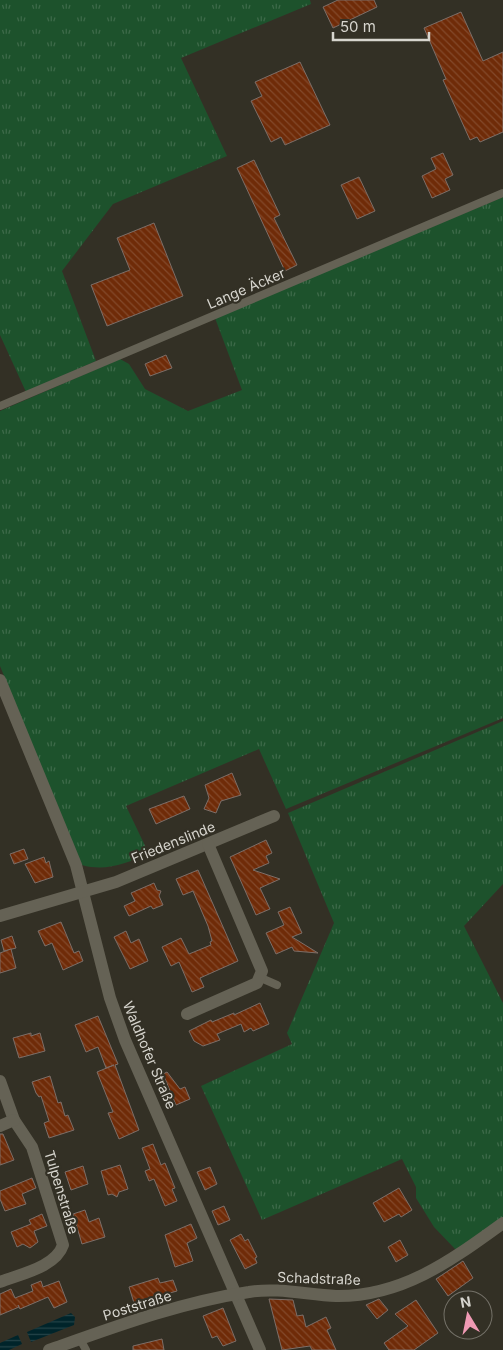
<svg xmlns="http://www.w3.org/2000/svg" width="503" height="1350" font-family="Inter,sans-serif">
<defs>
<pattern id="grass-tufts" width="24" height="20" patternUnits="userSpaceOnUse" patternTransform="scale(1.25)"><rect width="24" height="20" fill="#1d522c"/><path d="M3 7l-1-3M5 7V3M7 7l1-3M15 17l-1-3M17 17v-4M19 17l1-3" fill="none" stroke="#3d6a49"/></pattern>
<pattern id="water-rules" width="6" height="5" patternUnits="userSpaceOnUse" patternTransform="scale(1.25)"><rect width="6" height="5" fill="#00242a"/><path d="M0 2.5h6" fill="none" stroke="#244348"/></pattern>
<pattern id="building-back-hatch" width="6" height="6" patternUnits="userSpaceOnUse" patternTransform="scale(1.25)"><rect width="6" height="6" fill="#6f2b08"/><path d="M-1 5l2 2M0 0l6 6M5-1l2 2" fill="none" stroke="#83492b"/></pattern>
</defs>
<rect width="100%" height="100%" fill="#333025"/>
<g fill="url(#grass-tufts)">
<polygon points="0,0 310,0 311,4 181,58 227,156 113,204 62,271 96,361 26,392 0,335"/>
<path d="M503,197V718L286,809L259,749L126,806L149,854C126,863 106,872 82,865L0,666V411L120,359L129,364L145,389L188,411L242,390L215,318Z"/>
<polygon points="503,721 503,884 464,926 503,1003 503,1219 457,1251 434,1227 416,1198 416,1187 402,1159 262,1220 201,1086 292,1044 287,1033 334,923 288,813"/>
</g>
<g fill="url(#water-rules)">
<polygon points="71,1313 75,1317 74,1325 31,1342 27,1332"/>
<polygon points="18,1335 22,1344 9,1350 0,1350 0,1343"/>
</g>
<g fill="url(#building-back-hatch)" stroke="#7c6e68">
<polygon points="338,0 374,0 377,7 333,28 323,7"/>
<polygon points="461,12 483,61 503,52 503,132 480,142 477,137 470,140 443,80 446,79 424,28"/>
<polygon points="300,62 330,125 285,145 281,137 271,142 251,101 262,96 255,82"/>
<polygon points="443,153 453,175 445,179 450,190 432,198 422,176 436,169 431,158"/>
<polygon points="254,160 280,215 274,218 297,265 285,271 237,168"/>
<polygon points="359,177 375,211 357,219 341,185"/>
<polygon points="154,223 183,296 107,326 91,285 130,270 117,238"/>
<polygon points="166,355 172,368 150,376 145,364"/>
<polygon points="232,773 241,795 221,801 216,813 204,809 209,798 205,785"/>
<polygon points="184,796 190,809 156,824 149,809"/>
<polygon points="266,840 272,853 266,856 269,863 253,870 280,879 260,888 270,909 256,915 230,857"/>
<polygon points="24,849 28,859 14,864 10,854"/>
<polygon points="44,857 46,863 49,861 53,877 35,883 25,864"/>
<polygon points="198,870 238,961 200,978 204,987 192,992 179,962 171,966 162,947 181,938 189,954 211,945 210,942 212,941 208,926 193,891 183,895 176,879"/>
<polygon points="154,883 157,890 161,891 159,896 163,905 153,909 151,906 129,916 124,906 135,901 131,893"/>
<polygon points="290,907 302,933 292,937 318,953 294,951 292,947 276,954 266,933 284,925 278,912"/>
<polygon points="61,922 74,953 79,951 83,961 63,970 52,943 45,946 38,931"/>
<polygon points="126,931 131,943 139,939 148,961 130,969 114,937"/>
<polygon points="12,936 16,948 4,951 1,940"/>
<polygon points="11,949 16,968 0,973 0,953"/>
<polygon points="260,1003 269,1024 253,1031 251,1028 244,1032 241,1024 217,1034 220,1040 203,1046 194,1041 189,1031 211,1020 212,1022 234,1013 234,1015"/>
<polygon points="98,1016 118,1064 115,1065 139,1130 119,1139 108,1113 113,1112 97,1072 114,1065 106,1068 98,1047 86,1052 75,1025"/>
<polygon points="31,1033 31,1036 40,1033 45,1051 19,1058 13,1038"/>
<polygon points="167,1072 180,1089 185,1087 190,1099 176,1105 163,1074"/>
<polygon points="50,1076 58,1103 61,1102 65,1116 68,1115 74,1130 49,1138 44,1123 49,1121 41,1096 39,1097 36,1093 32,1082"/>
<polygon points="0,1134 3,1134 14,1160 0,1165"/>
<polygon points="153,1144 161,1165 165,1163 175,1188 172,1189 177,1201 165,1206 154,1179 149,1181 145,1171 150,1169 142,1148"/>
<polygon points="120,1165 128,1189 119,1192 117,1197 112,1194 108,1195 101,1171"/>
<polygon points="83,1166 88,1184 71,1190 65,1172"/>
<polygon points="210,1167 217,1184 205,1190 197,1172"/>
<polygon points="32,1178 36,1188 22,1194 26,1204 5,1211 0,1199 0,1191"/>
<polygon points="399,1188 412,1210 401,1217 399,1214 384,1222 373,1203"/>
<polygon points="224,1206 230,1220 218,1225 212,1211"/>
<polygon points="85,1210 89,1222 99,1218 105,1237 82,1244 73,1214"/>
<polygon points="42,1214 47,1226 34,1231 38,1242 30,1248 23,1244 17,1247 11,1232 31,1224 29,1220"/>
<polygon points="191,1224 197,1238 187,1243 193,1261 175,1267 165,1235"/>
<polygon points="241,1234 245,1241 248,1239 257,1257 255,1258 257,1263 245,1269 230,1240"/>
<polygon points="400,1240 408,1255 396,1262 388,1247"/>
<polygon points="463,1261 473,1278 448,1296 436,1279"/>
<polygon points="158,1278 160,1283 173,1280 177,1291 134,1303 129,1287"/>
<polygon points="41,1281 43,1287 59,1281 67,1302 54,1308 48,1297 20,1309 18,1305 19,1307 0,1315 0,1294 11,1289 15,1298 33,1291 31,1285"/>
<polygon points="269,1299 293,1300 297,1316 303,1315 306,1327 326,1317 331,1328 327,1330 336,1350 312,1350 310,1346 282,1350"/>
<polygon points="379,1299 388,1310 377,1319 366,1305"/>
<polygon points="416,1300 438,1333 414,1350 389,1350 384,1343 408,1326 395,1314"/>
<polygon points="223,1308 236,1341 223,1346 217,1336 212,1338 203,1316"/>
<polygon points="162,1339 164,1350 133,1350 133,1346"/>
</g>
<g fill="none" stroke-linecap="round" stroke-linejoin="round">
<g stroke="#656255" stroke-width="8">
<polyline points="0,406 503,193"/>
<polyline points="261,978 277,985"/>
<polyline points="80,1339 86,1350"/>
</g>
<g stroke="#656255" stroke-width="12">
<polyline points="0,680 76,865 110,998 125,1040 260,1350"/>
<polyline points="0,916 116,882 274,816"/>
<polyline points="187,1014 257,983 262,971 208,844"/>
<path d="M0,1081L14,1120L32,1147L63,1245C56,1267 20,1274 0,1282"/>
<polyline points="0,1126 14,1120"/>
<path d="M49,1350C114,1327 181,1302 249,1292C278,1287 308,1295 336,1296C402,1297 452,1260 503,1223"/>
</g>
</g>
<g text-anchor="middle" dominant-baseline="central" stroke-width="4.5" stroke-linejoin="round" paint-order="stroke">
<g font-size="14" fill="#d7d5ce" stroke="#333025">
<text transform="translate(246 288) rotate(-23)">Lange Äcker</text>
<text transform="translate(173 842) rotate(-22)">Friedenslinde</text>
<text transform="translate(150 1055) rotate(67)">Waldhofer Straße</text>
<text transform="translate(62 1192) rotate(73)">Tulpenstraße</text>
<text transform="translate(319 1278) rotate(2)">Schadstraße</text>
<text transform="translate(137 1305) rotate(-17)">Poststraße</text>
</g>
</g>
<g transform="translate(468 1315) rotate(350)"><circle r="24" fill="#333025" stroke="#757269"/>
<path d="M0-4L9 19L0 12L-9 19Z" fill="#f09ab4"/>
<text y="-8" font-size="14" font-weight="bold" text-anchor="middle" fill="#d7d5ce">N</text>
</g>
<path d="M333 32v8h96v-8" fill="none" stroke="#d7d5ce" stroke-width="2.5"/>
<text x="340" y="32" font-size="15" fill="#d7d5ce" stroke="#333025" stroke-width="4" paint-order="stroke">50 m</text>
</svg>
